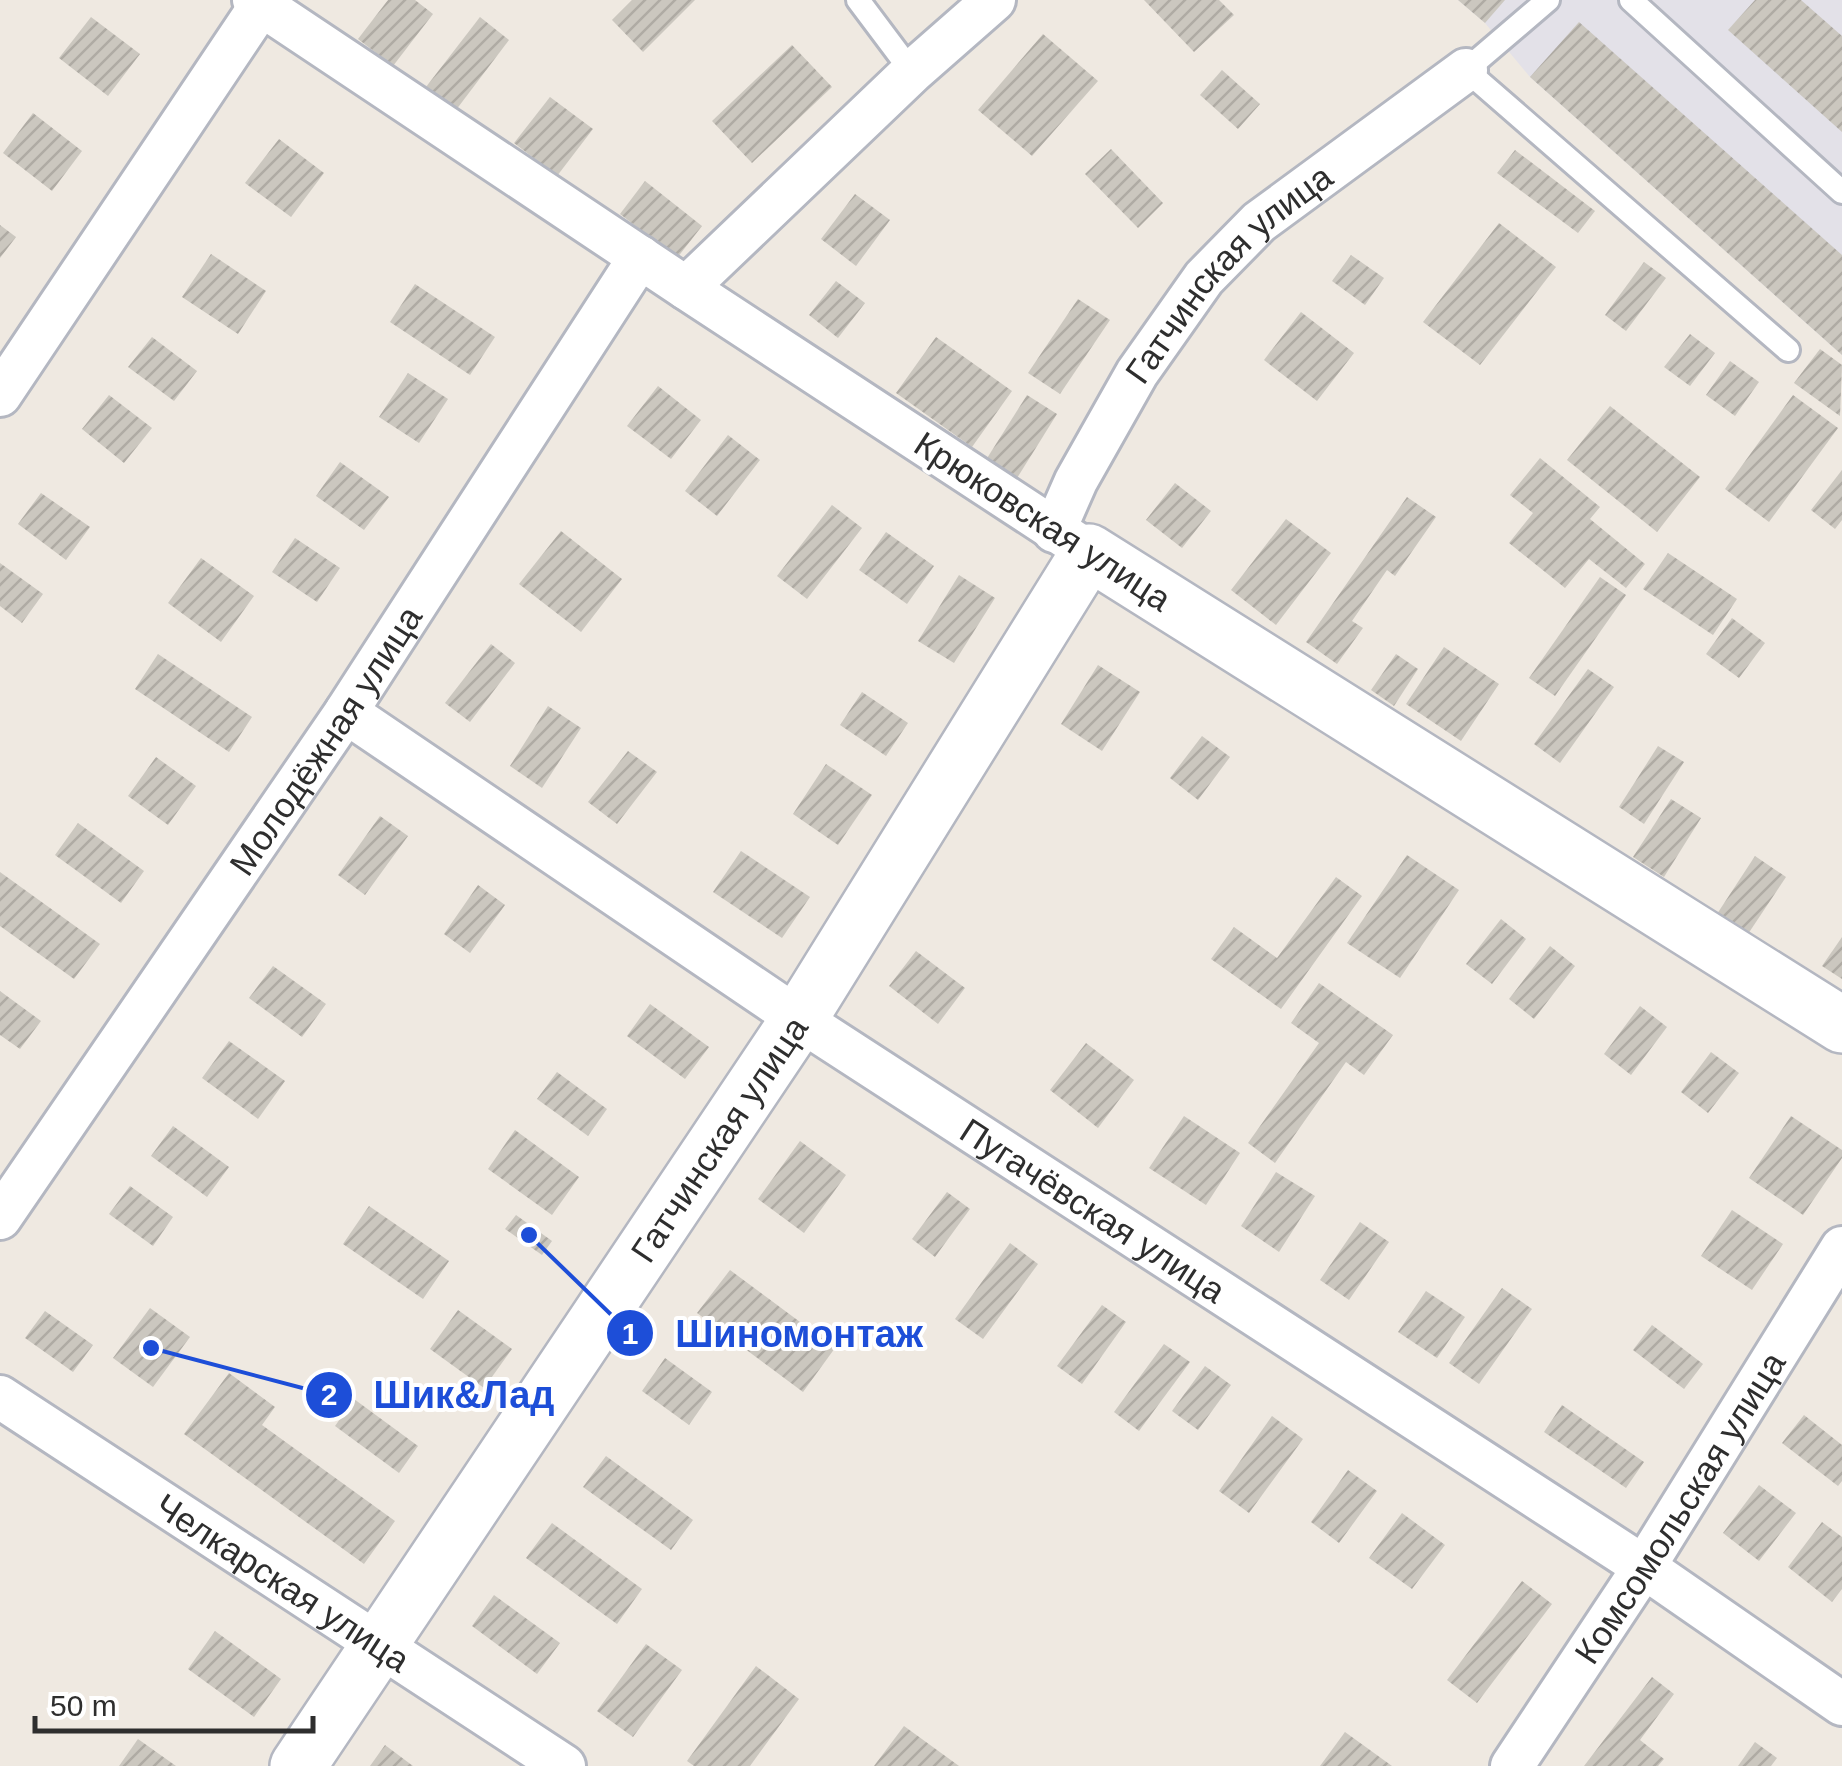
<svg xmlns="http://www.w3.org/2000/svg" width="1842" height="1766" font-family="Helvetica,sans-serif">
<defs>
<pattern id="building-hatch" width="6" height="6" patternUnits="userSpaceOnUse" patternTransform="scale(2.5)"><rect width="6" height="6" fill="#cbc7bf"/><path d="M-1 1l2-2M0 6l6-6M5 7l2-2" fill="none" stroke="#afaba4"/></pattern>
</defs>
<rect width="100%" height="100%" fill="#efe9e1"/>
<polygon fill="#e3e1e8" points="1458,0 1842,0 1842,355 1530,77 1485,23"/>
<g fill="url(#building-hatch)">
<polygon points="388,0 415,0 433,14 393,66 358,39"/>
<polygon points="632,0 695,0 643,52 612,20"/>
<polygon points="1144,0 1219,0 1234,15 1194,52"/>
<polygon points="1458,0 1505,0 1485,23"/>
<polygon points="1755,0 1801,0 1842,36 1842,132 1728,30"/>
<polygon points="91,17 140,54 108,96 59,58"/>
<polygon points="480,17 509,40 456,110 426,87"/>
<polygon points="1579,22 1842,255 1842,355 1530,77"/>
<polygon points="1043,34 1098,81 1032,156 978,110"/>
<polygon points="792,45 832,87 752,163 712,121"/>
<polygon points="1222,70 1260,104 1238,129 1200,95"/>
<polygon points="550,97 593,129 557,176 514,143"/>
<polygon points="33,113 82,151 52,191 3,153"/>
<polygon points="279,139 324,173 291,217 245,183"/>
<polygon points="1111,149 1163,203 1138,228 1085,174"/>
<polygon points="1515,150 1595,211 1578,233 1497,173"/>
<polygon points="645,181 702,226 677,258 620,214"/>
<polygon points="855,194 890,220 856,266 821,239"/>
<polygon points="1499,223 1556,267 1480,365 1423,322"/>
<polygon points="0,225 16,237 0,258"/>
<polygon points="211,254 266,291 238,334 182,297"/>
<polygon points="1351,255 1384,278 1365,305 1332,281"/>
<polygon points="1644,262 1666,278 1626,331 1605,315"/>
<polygon points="836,281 865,303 838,338 809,315"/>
<polygon points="415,284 495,337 470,375 390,322"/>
<polygon points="1078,299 1110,320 1060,394 1028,373"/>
<polygon points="1301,312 1354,353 1317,401 1264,360"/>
<polygon points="1690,334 1715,353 1690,386 1664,367"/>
<polygon points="152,337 197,371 174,401 128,367"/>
<polygon points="936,337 1012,391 972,447 896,393"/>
<polygon points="1820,349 1842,365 1840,416 1794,383"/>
<polygon points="1730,361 1759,382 1735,416 1706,395"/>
<polygon points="408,373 448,399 419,443 379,417"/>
<polygon points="658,386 701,420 671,459 627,426"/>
<polygon points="109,395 152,428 124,463 82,429"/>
<polygon points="1027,395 1057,414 1014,483 984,463"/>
<polygon points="1793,395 1838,428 1769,522 1725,489"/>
<polygon points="1610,406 1700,477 1657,532 1567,460"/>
<polygon points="728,435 760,460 717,516 685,491"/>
<polygon points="1540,458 1600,507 1590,519 1645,564 1626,588 1589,559 1565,588 1509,543 1533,513 1510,495"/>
<polygon points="340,462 389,497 364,530 316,496"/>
<polygon points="1842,470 1842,520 1835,529 1811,510"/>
<polygon points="1175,483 1211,511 1182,548 1146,520"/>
<polygon points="41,493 90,527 66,560 18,524"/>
<polygon points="1407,497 1436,517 1395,576 1387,570 1352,621 1363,628 1337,664 1306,642"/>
<polygon points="832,505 862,528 807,599 777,576"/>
<polygon points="1286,519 1331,553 1276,625 1231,590"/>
<polygon points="561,531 622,579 581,632 519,584"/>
<polygon points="886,532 934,566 907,604 859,570"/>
<polygon points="295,538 340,568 317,602 272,572"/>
<polygon points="1668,553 1737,599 1713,635 1643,589"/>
<polygon points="201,558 254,596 221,642 168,603"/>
<polygon points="0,563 43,594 22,623 0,606"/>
<polygon points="959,575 995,598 954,663 918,641"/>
<polygon points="1600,577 1626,595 1555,696 1529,678"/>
<polygon points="1732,618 1765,643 1739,678 1706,654"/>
<polygon points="491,644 515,663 470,722 445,703"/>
<polygon points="1444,647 1499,684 1461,741 1406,704"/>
<polygon points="158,654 252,717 229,752 135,689"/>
<polygon points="1396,654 1418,669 1394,706 1371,690"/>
<polygon points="1098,665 1140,692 1102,751 1061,724"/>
<polygon points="1588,669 1614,687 1560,763 1534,744"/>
<polygon points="862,692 908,723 886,756 840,725"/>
<polygon points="548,706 581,728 542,788 510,766"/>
<polygon points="1202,736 1230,757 1198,800 1170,778"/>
<polygon points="1658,746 1684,762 1644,824 1619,807"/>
<polygon points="628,751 657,772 617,824 588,802"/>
<polygon points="156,757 196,786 168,825 128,796"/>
<polygon points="826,764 872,795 838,845 793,814"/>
<polygon points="1671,799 1701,818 1664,877 1633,857"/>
<polygon points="380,816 408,836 365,895 338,875"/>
<polygon points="78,823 144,871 121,903 55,855"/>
<polygon points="741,851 810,897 782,938 713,892"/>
<polygon points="1407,855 1459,890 1400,978 1347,943"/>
<polygon points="1755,856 1786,877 1748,934 1717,914"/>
<polygon points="0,872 100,944 74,979 0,926"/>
<polygon points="1336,877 1362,896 1281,1009 1211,959 1234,927 1277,958"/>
<polygon points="478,885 505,905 470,953 444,934"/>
<polygon points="1501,919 1526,939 1492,984 1466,964"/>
<polygon points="1842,937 1842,979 1822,966"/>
<polygon points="1550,946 1575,966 1534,1019 1509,999"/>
<polygon points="916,951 965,988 938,1024 889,986"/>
<polygon points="273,966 326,1004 302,1037 249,998"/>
<polygon points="1319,983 1393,1035 1364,1075 1346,1062 1275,1163 1248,1143 1319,1043 1291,1023"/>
<polygon points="0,991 41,1021 20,1049 0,1035"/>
<polygon points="650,1004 709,1047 685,1079 627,1036"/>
<polygon points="1640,1006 1667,1027 1631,1075 1604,1054"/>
<polygon points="229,1041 285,1081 258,1119 202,1078"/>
<polygon points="1086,1043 1134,1080 1098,1128 1050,1090"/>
<polygon points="1711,1052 1739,1073 1708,1113 1681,1092"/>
<polygon points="557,1072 607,1109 588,1136 537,1099"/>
<polygon points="1184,1116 1240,1153 1206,1205 1149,1168"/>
<polygon points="1791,1116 1842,1150 1842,1158 1803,1215 1749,1178"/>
<polygon points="173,1126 229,1167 207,1197 151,1156"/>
<polygon points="515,1130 579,1177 552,1215 488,1169"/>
<polygon points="800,1141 846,1175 804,1233 758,1199"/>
<polygon points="1276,1172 1315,1196 1279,1252 1241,1226"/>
<polygon points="130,1186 173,1217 153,1246 109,1214"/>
<polygon points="947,1192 970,1209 935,1257 912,1239"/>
<polygon points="369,1206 449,1261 423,1299 343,1244"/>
<polygon points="1732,1210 1783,1244 1752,1290 1701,1256"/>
<polygon points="516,1215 552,1241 542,1255 505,1229"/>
<polygon points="1360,1222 1389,1242 1349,1300 1320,1280"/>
<polygon points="1010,1243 1038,1264 983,1339 955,1319"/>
<polygon points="730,1270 835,1348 803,1392 697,1313"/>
<polygon points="1502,1288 1532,1309 1479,1384 1449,1363"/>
<polygon points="1426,1291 1465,1317 1437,1358 1398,1332"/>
<polygon points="1102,1305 1126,1322 1082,1384 1057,1366"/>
<polygon points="150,1308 190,1337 153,1387 113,1358"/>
<polygon points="458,1310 512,1349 484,1388 430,1349"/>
<polygon points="45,1311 93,1345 73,1372 25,1338"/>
<polygon points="1652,1325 1703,1364 1684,1389 1633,1350"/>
<polygon points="1164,1344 1190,1362 1139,1431 1114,1412"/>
<polygon points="665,1358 712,1392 689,1425 642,1391"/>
<polygon points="1205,1366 1231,1385 1198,1430 1172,1411"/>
<polygon points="229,1373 275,1407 262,1425 395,1521 364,1564 184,1434"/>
<polygon points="354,1399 418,1446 399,1473 335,1426"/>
<polygon points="1562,1405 1644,1462 1626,1488 1544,1432"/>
<polygon points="1804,1415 1842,1445 1842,1481 1838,1486 1782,1443"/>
<polygon points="1272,1416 1303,1439 1249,1513 1219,1491"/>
<polygon points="606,1456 693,1520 671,1550 583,1487"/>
<polygon points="1348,1470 1377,1491 1339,1543 1311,1522"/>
<polygon points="1759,1485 1796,1513 1759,1561 1723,1533"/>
<polygon points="1402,1513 1445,1545 1412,1589 1369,1558"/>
<polygon points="1822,1522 1842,1537 1842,1589 1832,1602 1788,1567"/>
<polygon points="552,1523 642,1589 617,1624 526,1558"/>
<polygon points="1522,1581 1552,1604 1477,1703 1447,1680"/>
<polygon points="494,1595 560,1643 537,1674 472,1626"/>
<polygon points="215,1631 281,1679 254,1717 188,1669"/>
<polygon points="646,1644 682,1670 633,1737 597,1711"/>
<polygon points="756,1666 799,1699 750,1766 694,1766 687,1761"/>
<polygon points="1652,1677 1674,1694 1640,1740 1664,1759 1658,1766 1584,1766"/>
<polygon points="904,1726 959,1766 874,1766"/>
<polygon points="1345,1732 1392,1766 1320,1766"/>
<polygon points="138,1739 176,1766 119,1766"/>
<polygon points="1755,1742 1777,1758 1771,1766 1738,1766"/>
<polygon points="385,1745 413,1766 370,1766"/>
</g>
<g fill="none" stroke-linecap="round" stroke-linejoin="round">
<g stroke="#b4b7c1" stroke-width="28">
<g id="lane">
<polyline points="858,0 912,72"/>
<polyline points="1548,0 1466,70 1788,350"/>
<polyline points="1631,0 1842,192"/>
</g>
</g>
<g stroke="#b4b7c1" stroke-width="48">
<g id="street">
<polyline points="254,0 686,288 1089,552"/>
<polyline points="686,288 912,72 994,0"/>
<polyline points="0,395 261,5"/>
<path id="s1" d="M1054,531L1076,481L1137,373L1204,278L1259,222L1466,70"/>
<path id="s2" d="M346,712L799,1019L1644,1567L1842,1704"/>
<path id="s3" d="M0,1218L346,712L640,257"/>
<path id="s4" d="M0,1397L564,1766"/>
<path id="s5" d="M1512,1766L1644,1567L1842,1248"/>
</g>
</g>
<g stroke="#b4b7c1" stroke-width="60">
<g id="secondary">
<path id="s6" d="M298,1766L799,1019L1089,552L1842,1025"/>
</g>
</g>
<use href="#lane" stroke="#fff" stroke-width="22"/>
<use href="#street" stroke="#fff" stroke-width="42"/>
<use href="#secondary" stroke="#fff" stroke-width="55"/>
</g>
<g text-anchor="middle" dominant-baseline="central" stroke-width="8" stroke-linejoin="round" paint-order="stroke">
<g font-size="35" fill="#2e2e2e" stroke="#fff">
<text stroke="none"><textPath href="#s1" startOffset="315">Гатчинская улица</textPath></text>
<text transform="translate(1043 521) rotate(33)">Крюковская улица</text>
<text stroke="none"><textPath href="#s3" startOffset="578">Молодёжная улица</textPath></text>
<text stroke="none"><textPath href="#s6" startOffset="755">Гатчинская улица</textPath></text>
<text stroke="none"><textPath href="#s2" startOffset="898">Пугачёвская улица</textPath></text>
<text stroke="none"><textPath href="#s5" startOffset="308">Комсомольская улица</textPath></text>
<text stroke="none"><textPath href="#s4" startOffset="338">Челкарская улица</textPath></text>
</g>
</g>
<path fill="none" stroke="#1d4ed8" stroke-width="4" d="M529 1235L630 1333M151 1348L329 1395"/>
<g fill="#1d4ed8" stroke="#fff" stroke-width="4">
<circle cx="529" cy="1235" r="10"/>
<circle cx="151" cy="1348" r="10"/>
<circle cx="630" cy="1333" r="25"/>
<circle cx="329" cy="1395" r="25"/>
</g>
<g font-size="30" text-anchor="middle" font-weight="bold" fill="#fff">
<text x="630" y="1344">1</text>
<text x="329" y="1405">2</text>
</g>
<g font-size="38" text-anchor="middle" font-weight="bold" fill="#1d4ed8" stroke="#fff" stroke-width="8" stroke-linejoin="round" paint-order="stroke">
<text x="799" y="1347">Шиномонтаж</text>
<text x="464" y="1408">Шик&amp;Лад</text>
</g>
<path d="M35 1716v15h278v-15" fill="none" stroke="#2e2e2e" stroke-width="5"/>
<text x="50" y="1716" font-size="30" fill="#2e2e2e" stroke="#ffffff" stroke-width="8" paint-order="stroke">50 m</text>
</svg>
